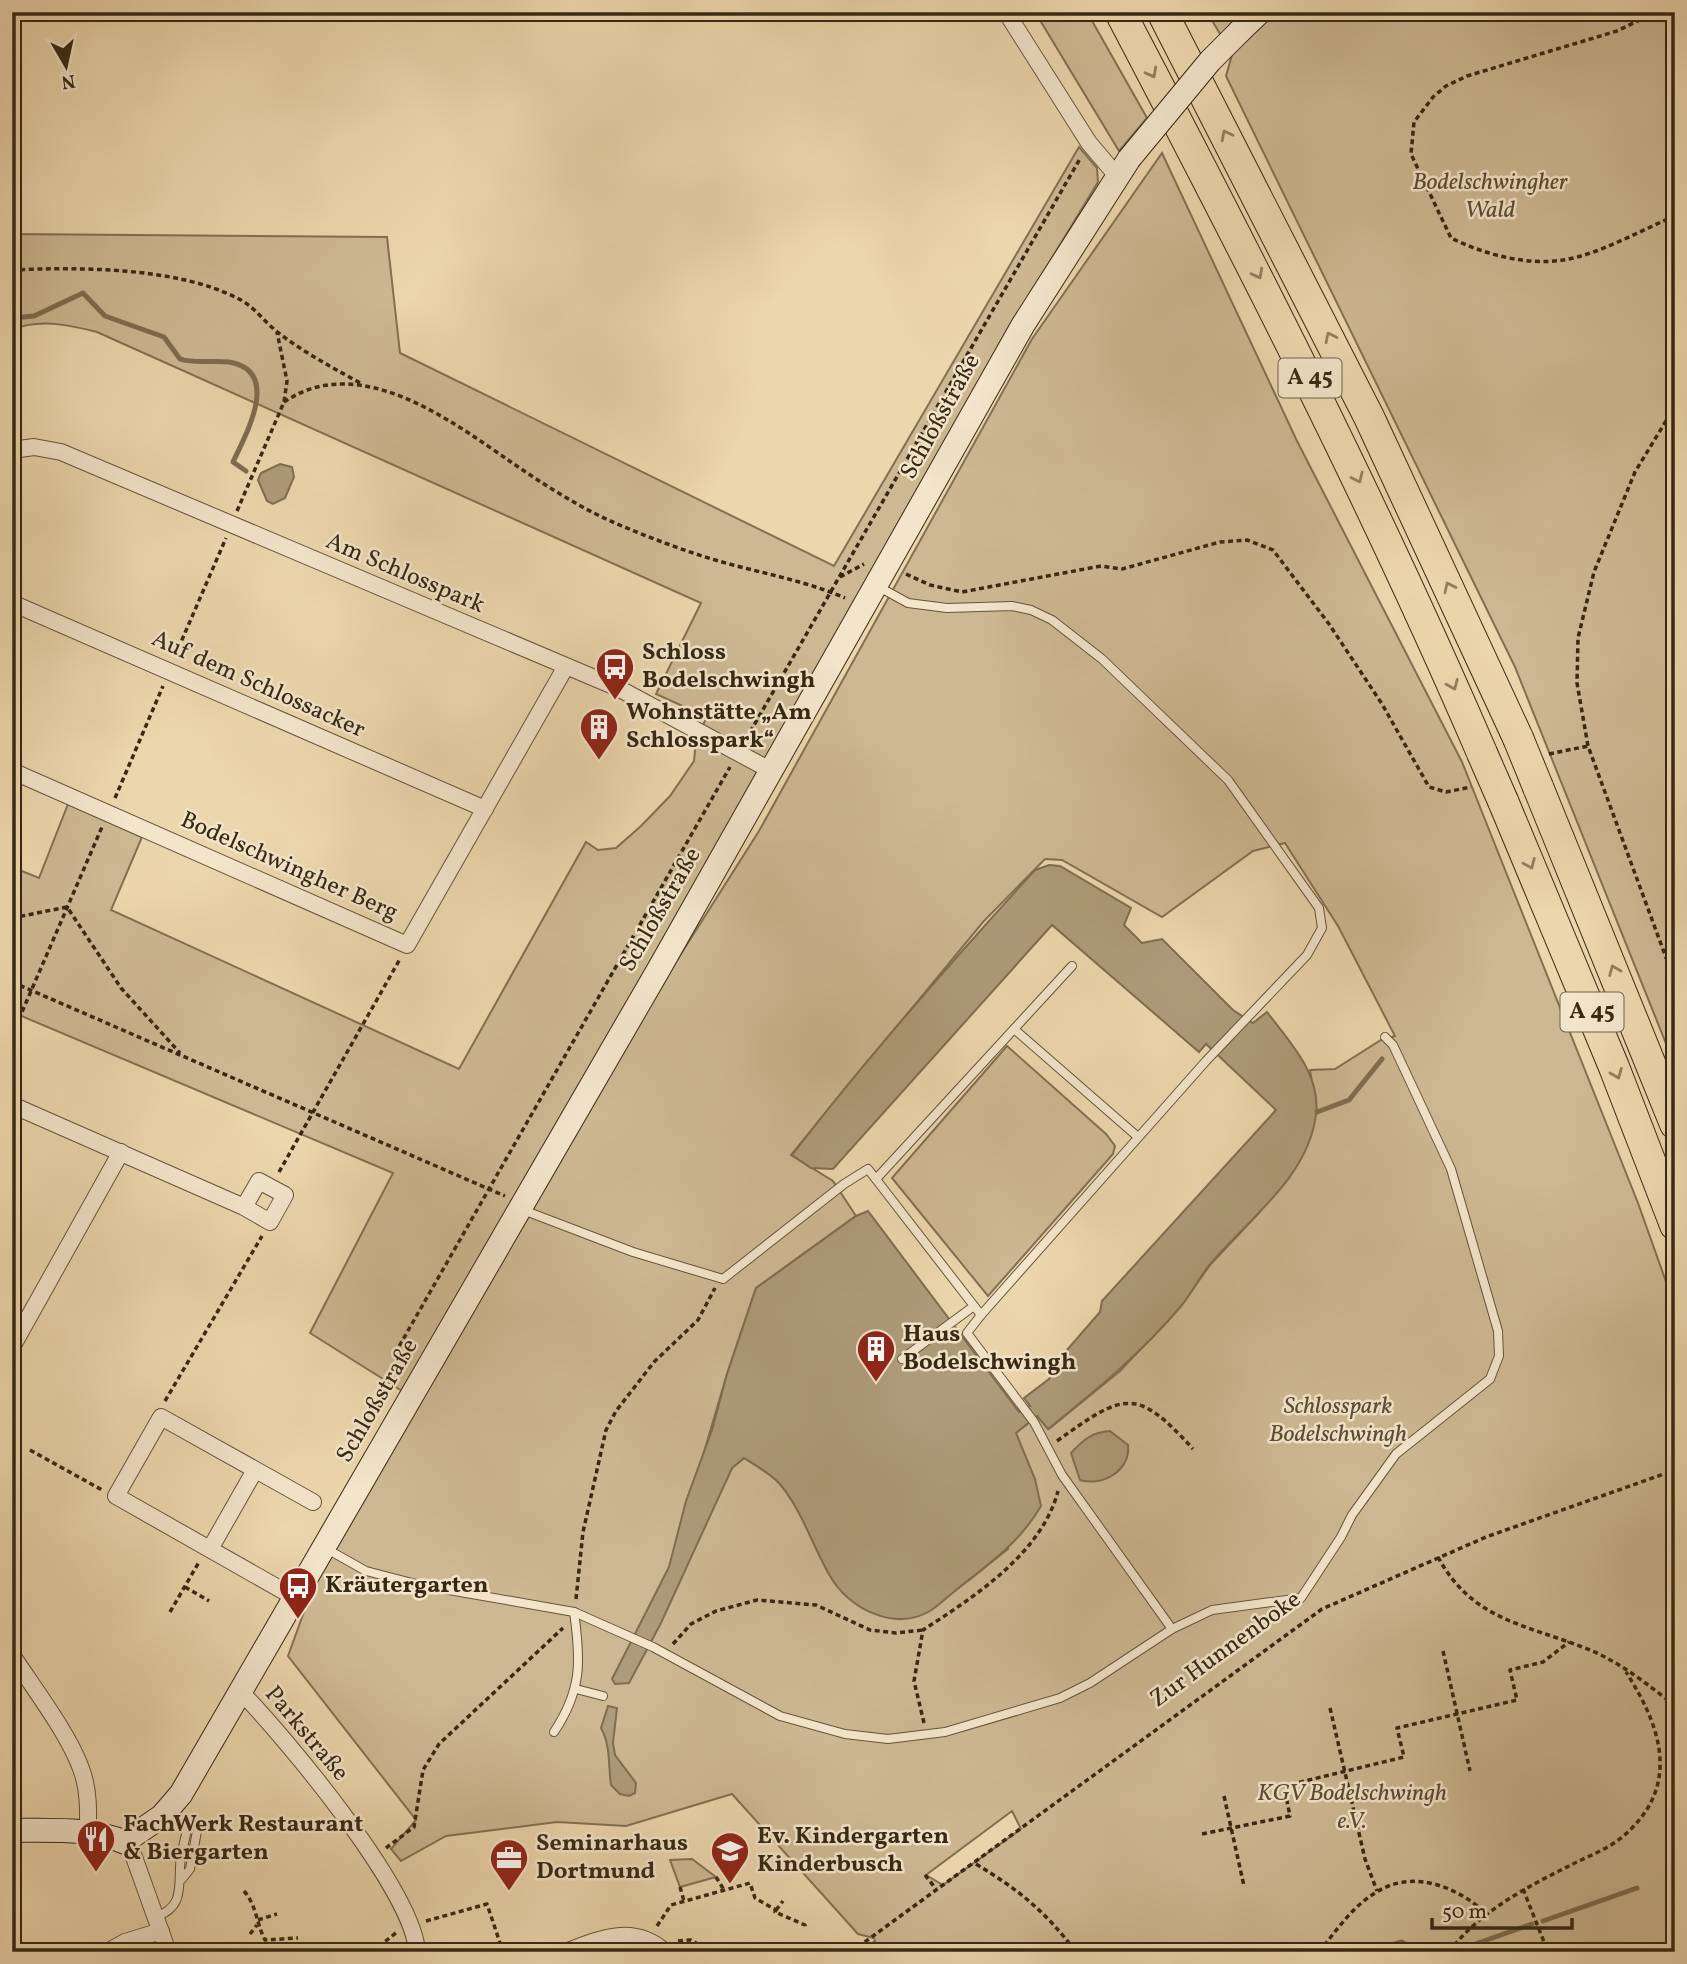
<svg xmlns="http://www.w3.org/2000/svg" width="1687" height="1964" font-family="Vollkorn,serif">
<rect width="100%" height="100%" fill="#ecd6ad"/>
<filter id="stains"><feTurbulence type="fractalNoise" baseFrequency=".00286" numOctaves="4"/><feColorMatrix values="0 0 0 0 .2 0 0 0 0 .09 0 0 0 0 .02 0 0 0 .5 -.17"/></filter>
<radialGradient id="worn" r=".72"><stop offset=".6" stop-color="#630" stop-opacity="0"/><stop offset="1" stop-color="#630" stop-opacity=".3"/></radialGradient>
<g fill="#cdb893" stroke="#827053" stroke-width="2" fill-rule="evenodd">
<polygon points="1035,12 1087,12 1147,118 1119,151"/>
<polygon points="1207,12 1675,12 1675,1066 1515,667 1226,76 1238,34 1226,44"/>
<path d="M1079,147L1097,168L1098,182L1041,276L754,783L528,1195L759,831L1032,339L1162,153L1297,441L1462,762L1638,1203L1675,1307V1952H859L875,1941L874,1938L858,1934L732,1794L626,1826L557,1822L446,1836L401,1861L391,1849L416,1820L288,1656L313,1587L410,1396L310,1333L393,1173L12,1012V867L39,878L68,804L142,837L111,910L459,1069L586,842L598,850L616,848L641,826L670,796L694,761L696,739L707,717L656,694L701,603L97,332C70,325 38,318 12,330V234L387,237L400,353L834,566ZM1285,843L1338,926L1395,1036L1381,1040L1335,1069L1310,1070L1317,1112L1259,1213L1210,1265L1181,1306L1120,1371L1049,1429L1037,1416L1016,1433L1008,1549L969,1580L870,1612C810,1578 819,1519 776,1480C767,1472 755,1465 744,1458L732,1468L669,1602L670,1567L727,1374L756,1288L856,1216L833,1181L791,1155L983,922L1045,859L1062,860L1162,917L1253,851ZM1012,1811L1021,1829L943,1885L926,1875Z"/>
<polygon points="1007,1046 1106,1134 1115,1146 1113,1154 988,1296 892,1178"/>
<polygon points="692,1859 716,1877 680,1887 670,1860"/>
</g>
<g fill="#ae9b79" stroke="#7e6d50" stroke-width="2">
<polygon points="280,464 292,467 294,477 285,498 273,504 267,501 258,480 261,473"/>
<path d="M1049,865L1060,866L1131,908L1124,925L1142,943L1162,939L1233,1010L1253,1023L1267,1012C1289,1041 1321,1074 1316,1114C1309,1176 1250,1218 1211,1263C1200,1276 1192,1293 1181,1306C1142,1353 1095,1391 1048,1429L1037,1416L1016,1433L1035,1479L1041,1506C1019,1544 988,1564 955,1591C947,1597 939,1605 930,1611C894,1632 848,1608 830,1576C812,1545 802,1510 779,1483C770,1473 755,1465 744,1458L732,1468L661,1623L629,1683L615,1684L612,1679L669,1567L686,1501L712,1430L727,1374L756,1288L856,1216L868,1211L1019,1412L1030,1406L1024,1398L1049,1379L1066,1351L1100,1312L1102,1301L1276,1110L1206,1044L1199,1052L1052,925L833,1169L811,1168L792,1155C868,1056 951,962 1035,870Z"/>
<path d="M1110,1431L1128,1445C1131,1470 1103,1487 1080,1480L1071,1453C1083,1440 1092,1432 1110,1431Z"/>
<path d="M608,1706L617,1708L613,1743L615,1755L636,1783L635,1793L629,1796L620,1794L611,1785C608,1765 611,1746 601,1728Z"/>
</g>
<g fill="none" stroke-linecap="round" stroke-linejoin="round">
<g stroke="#7e6d50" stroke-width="5">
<path d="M12,318L34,316L83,293L105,316L164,337L180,359C194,364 213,360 229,362C282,371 246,434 233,462L246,471"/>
<polyline points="1317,1112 1349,1100 1382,1059"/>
<polyline points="1543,1921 1637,1888"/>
<polyline points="1383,1952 1385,1947 1402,1942 1416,1951 1439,1951"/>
<polyline points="1465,1952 1478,1943 1532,1924"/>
</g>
<g stroke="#64543a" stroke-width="10">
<g id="lane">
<polyline points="1014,1029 1138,1137"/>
<polyline points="876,1179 1072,966"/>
<polyline points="523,1210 633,1252 723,1279 844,1184 868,1169 981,1315 1206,1061 1307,955 1322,928 1319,908 1228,780 1102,659 1052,620 1031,610 1012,606 947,608 908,603 879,587"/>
<polyline points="981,1315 967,1333 1034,1422 1062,1475 1172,1629"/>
<polyline points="902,1359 974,1306"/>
<path d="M325,1548L366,1571L420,1585L574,1612C581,1661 582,1690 554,1732"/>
<polyline points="574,1612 653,1647 780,1716 845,1734 888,1739 945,1732 1060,1698 1090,1683 1172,1629 1212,1610 1301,1598 1341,1537 1352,1515 1396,1454 1490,1379 1499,1356 1498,1331 1451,1169 1393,1045 1385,1037"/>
<polyline points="576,1689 603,1696"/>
<polyline points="171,1811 197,1831 190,1869 182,1879"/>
<path d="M156,1917C182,1907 179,1891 180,1868C180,1854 186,1838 188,1824"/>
</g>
</g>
<g stroke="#64543a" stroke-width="18">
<g id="street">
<polyline points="1006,12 1089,143 1117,176"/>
<polyline points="12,450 34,447 61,452 618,688 770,770"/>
<polyline points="12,603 485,809"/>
<polyline points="12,771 407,945 565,668"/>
<polyline points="12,1105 244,1207 270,1222 285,1195 259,1181 244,1207"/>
<polyline points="12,1347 121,1152"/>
<polyline points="210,1549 255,1470"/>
<polyline points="294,1597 116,1496 161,1417 313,1502"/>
<path d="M12,1655C34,1689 74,1740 84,1778C89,1796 88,1814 88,1833"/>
<path d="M240,1691C285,1737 414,1891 417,1952"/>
<polyline points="124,1842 134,1857 168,1952"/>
<polyline points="107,1952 125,1942 161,1931"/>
<path d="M566,1952C601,1938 634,1924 665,1952"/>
</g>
</g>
<g stroke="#372813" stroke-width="25">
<g id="secondary">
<polyline points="1239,32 1260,12"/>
<path d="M12,1830C49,1831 90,1827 124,1842L162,1816L181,1794L660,967L1023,325L1129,159"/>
</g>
</g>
<g stroke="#372813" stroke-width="32">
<g id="highway">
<path d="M1120,12C1248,256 1373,500 1482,753"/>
<polyline points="1162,12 1369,417 1518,738"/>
<polyline points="1538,787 1675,1124"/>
<polyline points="1503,801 1614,1067 1675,1225"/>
</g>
</g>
<g stroke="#372813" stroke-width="3.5" stroke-dasharray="5 3.5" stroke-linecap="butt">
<path d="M1656,12L1617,31L1467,76L1446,86L1433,97L1414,122L1411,154L1451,238C1483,254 1527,266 1563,260C1598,255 1641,230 1675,216"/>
<path d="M12,270C80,267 178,267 239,299C255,307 265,323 280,334C305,353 333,368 362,384"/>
<path d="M284,402C359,351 450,420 511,462C546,486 583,510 622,526C658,541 695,555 733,565C771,575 808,582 845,598"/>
<polyline points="1675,406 1635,472 1594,572 1578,638 1577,683 1588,746 1675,982"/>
<polyline points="237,511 284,402 287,381 277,332"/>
<polyline points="906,574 930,585 962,592 1101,566 1122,569 1220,542 1247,540 1273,550 1329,624 1382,704 1429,787 1446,792 1471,787"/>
<polyline points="840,577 864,564"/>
<polyline points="175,656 226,538"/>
<polyline points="746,739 1081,157"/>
<polyline points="1549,754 1588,746"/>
<polyline points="115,798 163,686"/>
<polyline points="12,918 67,907 121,988 180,1053"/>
<polyline points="12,982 505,1196"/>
<polyline points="12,1035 102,827"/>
<polyline points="279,1172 400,959"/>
<polyline points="403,1370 397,1350 730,767"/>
<polyline points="165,1401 262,1236"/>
<path d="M1057,1441C1124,1393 1136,1386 1193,1449"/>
<polyline points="30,1450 102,1490"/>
<path d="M1438,1557C1472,1620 1524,1624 1585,1648C1617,1660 1649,1685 1675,1706"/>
<polyline points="185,1587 209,1601"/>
<polyline points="576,1599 583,1532 606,1430 616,1411 654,1362 698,1320 715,1288"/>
<polyline points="170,1612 199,1562"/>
<polyline points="673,1644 691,1624 716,1611 757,1600 816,1605 870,1630 896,1633 923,1630"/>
<polyline points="1443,1651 1470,1771"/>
<polyline points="1330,1708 1365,1859 1377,1891"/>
<path d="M924,1723L914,1681L923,1630C974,1597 1042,1553 1058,1491"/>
<polyline points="1224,1796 1244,1886"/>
<polyline points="1202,1834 1290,1816 1284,1786 1404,1757 1397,1728 1517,1700 1510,1670 1543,1662 1569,1642"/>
<polyline points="386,1848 414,1827 423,1770 439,1744 563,1628"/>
<path d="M976,1864C1019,1890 1045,1911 1076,1952"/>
<polyline points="925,1875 936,1889"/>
<polyline points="716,1877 724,1890"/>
<polyline points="680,1887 684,1901"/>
<polyline points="1523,1889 1548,1952"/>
<path d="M244,1891C257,1906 256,1923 265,1940L298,1938"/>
<polyline points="776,1910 783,1901"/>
<polyline points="258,1920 277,1914"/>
<polyline points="426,1921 487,1904 503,1952"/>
<polyline points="657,1926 671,1905 750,1883 755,1898 776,1910 775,1912 805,1925 805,1927"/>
<polyline points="250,1934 257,1925"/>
<polyline points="678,1941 691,1940 711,1952"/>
<polyline points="372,1952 397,1932"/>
<polyline points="851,1952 1322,1609 1486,1537 1675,1470"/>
<path d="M1319,1952C1336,1931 1352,1907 1375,1893C1413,1868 1458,1887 1488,1915"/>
<path d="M1449,1952C1479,1912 1525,1888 1569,1866C1586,1857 1606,1850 1621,1838C1682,1788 1662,1728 1626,1672"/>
</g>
<use href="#lane" stroke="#f3e4ca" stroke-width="8"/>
<use href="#street" stroke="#f3e4ca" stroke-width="16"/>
<use href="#secondary" stroke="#f3e4ca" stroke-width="23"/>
<use href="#highway" stroke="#ecd6ad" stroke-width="30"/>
<g stroke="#372813" stroke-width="25" stroke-linecap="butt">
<polyline id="secondary-bridge" points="1129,159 1210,61 1239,32"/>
</g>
<g stroke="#372813" stroke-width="32" stroke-linecap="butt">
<g id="highway-bridge">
<polyline points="1518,738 1538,787"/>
<polyline points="1482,753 1503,801"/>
</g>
</g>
<use href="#secondary-bridge" stroke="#f3e4ca" stroke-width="23"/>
<use href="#highway-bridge" stroke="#ecd6ad" stroke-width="30"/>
</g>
<defs><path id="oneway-chevron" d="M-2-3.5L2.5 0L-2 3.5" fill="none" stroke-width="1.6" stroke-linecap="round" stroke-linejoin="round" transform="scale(1.75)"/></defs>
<g stroke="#927f60">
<use href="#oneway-chevron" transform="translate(1152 73) rotate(62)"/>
<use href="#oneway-chevron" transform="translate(1226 135) rotate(-117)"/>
<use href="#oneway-chevron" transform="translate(1258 274) rotate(62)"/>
<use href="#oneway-chevron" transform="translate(1330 337) rotate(-116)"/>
<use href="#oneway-chevron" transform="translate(1358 478) rotate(65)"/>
<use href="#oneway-chevron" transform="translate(1449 587) rotate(-115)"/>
<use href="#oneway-chevron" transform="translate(1453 685) rotate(67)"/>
<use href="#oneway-chevron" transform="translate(1530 864) rotate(67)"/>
<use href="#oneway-chevron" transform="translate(1614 970) rotate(-112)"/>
<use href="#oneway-chevron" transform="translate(1617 1074) rotate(68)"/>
</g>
<defs>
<g id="bus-pin" transform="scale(2.0125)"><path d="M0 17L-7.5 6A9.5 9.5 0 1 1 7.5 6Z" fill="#8f2418" stroke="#f3e4ca"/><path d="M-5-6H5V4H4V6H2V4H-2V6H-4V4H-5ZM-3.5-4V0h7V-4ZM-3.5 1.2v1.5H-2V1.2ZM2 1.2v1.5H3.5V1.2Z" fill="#fff"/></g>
<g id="building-pin" transform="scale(2.0125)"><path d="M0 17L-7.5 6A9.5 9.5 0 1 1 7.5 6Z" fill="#8f2418" stroke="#f3e4ca"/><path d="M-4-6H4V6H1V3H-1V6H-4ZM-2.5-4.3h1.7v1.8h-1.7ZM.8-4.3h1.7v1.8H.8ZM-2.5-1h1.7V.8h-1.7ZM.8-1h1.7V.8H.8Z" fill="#fff"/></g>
<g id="restaurant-pin" transform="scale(2.0125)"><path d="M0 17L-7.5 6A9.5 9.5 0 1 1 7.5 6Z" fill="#8f2418" stroke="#f3e4ca"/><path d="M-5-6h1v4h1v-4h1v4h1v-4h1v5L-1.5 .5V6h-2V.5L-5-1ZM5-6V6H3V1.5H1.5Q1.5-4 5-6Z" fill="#fff"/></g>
<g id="school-pin" transform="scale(2.0125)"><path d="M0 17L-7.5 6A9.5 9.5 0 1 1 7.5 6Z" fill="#8f2418" stroke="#f3e4ca"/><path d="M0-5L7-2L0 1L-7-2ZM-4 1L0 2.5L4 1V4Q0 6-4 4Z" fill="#fff"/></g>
<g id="office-pin" transform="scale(2.0125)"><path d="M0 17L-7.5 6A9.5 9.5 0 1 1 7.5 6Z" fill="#8f2418" stroke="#f3e4ca"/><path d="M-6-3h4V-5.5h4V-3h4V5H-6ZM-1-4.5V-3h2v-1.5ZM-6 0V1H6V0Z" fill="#fff"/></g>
</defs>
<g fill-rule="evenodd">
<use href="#bus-pin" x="615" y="667"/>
<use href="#building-pin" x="599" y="727"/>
<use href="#building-pin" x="876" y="1349"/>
<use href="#bus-pin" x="298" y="1586"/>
<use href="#restaurant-pin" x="96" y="1839"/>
<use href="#school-pin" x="730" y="1851"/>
<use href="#office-pin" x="509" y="1858"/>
</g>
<g text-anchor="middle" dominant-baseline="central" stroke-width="5" stroke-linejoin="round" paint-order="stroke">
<g fill="#f3e4ca" stroke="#6f604a" stroke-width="2">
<rect x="1278.5" y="358.5" width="63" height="39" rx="5"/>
<rect x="1560.5" y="992.5" width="63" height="39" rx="5"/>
</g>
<g font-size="23" font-weight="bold" fill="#372813">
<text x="1310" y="378">A 45</text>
<text x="1592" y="1012">A 45</text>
</g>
<g font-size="24" font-style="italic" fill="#5c4c33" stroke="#f3e4ca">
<text x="1490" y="183">Bodelschwingher<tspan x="1490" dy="28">Wald</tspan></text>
<text x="1338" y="1407">Schlosspark<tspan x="1338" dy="28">Bodelschwingh</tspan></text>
<text x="1352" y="1794">KGV Bodelschwingh<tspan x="1352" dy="28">e.V.</tspan></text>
</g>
<g font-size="24" fill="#372813" stroke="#f3e4ca">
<text transform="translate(941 417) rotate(-61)">Schloßstraße</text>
<text transform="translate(405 574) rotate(23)">Am Schlosspark</text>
<text transform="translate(258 685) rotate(24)">Auf dem Schlossacker</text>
<text transform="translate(289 867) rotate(24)">Bodelschwingher Berg</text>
<text transform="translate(661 910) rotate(-60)">Schloßstraße</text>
<text transform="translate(378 1401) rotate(-60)">Schloßstraße</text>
<text transform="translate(1226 1650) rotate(-36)">Zur Hunnenboke</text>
<text transform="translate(306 1734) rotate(50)">Parkstraße</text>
</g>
<g font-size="24" font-weight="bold" fill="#372813" stroke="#f3e4ca" text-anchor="start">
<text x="642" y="653">Schloss<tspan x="642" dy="28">Bodelschwingh</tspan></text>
<text x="626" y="713">Wohnstätte „Am<tspan x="626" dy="28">Schlosspark“</tspan></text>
<text x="903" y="1335">Haus<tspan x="903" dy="28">Bodelschwingh</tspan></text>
<text x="325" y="1586">Kräutergarten</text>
<text x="123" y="1825">FachWerk Restaurant<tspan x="123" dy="28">&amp; Biergarten</tspan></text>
<text x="757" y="1837">Ev. Kindergarten<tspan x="757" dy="28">Kinderbusch</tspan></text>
<text x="536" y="1844">Seminarhaus<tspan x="536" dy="28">Dortmund</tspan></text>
</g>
</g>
<rect width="1687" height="1964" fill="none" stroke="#ecd6ad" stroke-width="42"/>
<rect x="14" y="14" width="1659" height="1936" fill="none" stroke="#372813" stroke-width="3.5"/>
<rect x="21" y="21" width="1645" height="1922" fill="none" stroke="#372813" stroke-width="2"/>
<g transform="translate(66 66) rotate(171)" stroke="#f3e4ca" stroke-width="5" paint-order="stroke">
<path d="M0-5L12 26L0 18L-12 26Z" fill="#372813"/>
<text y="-10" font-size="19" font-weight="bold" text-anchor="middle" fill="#372813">N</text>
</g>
<path d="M1432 1918v10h140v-10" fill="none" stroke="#372813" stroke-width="3.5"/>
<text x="1442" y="1918" font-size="21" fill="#372813" stroke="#f3e4ca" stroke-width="5" paint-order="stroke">50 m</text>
<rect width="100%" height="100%" filter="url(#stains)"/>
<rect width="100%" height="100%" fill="url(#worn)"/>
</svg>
